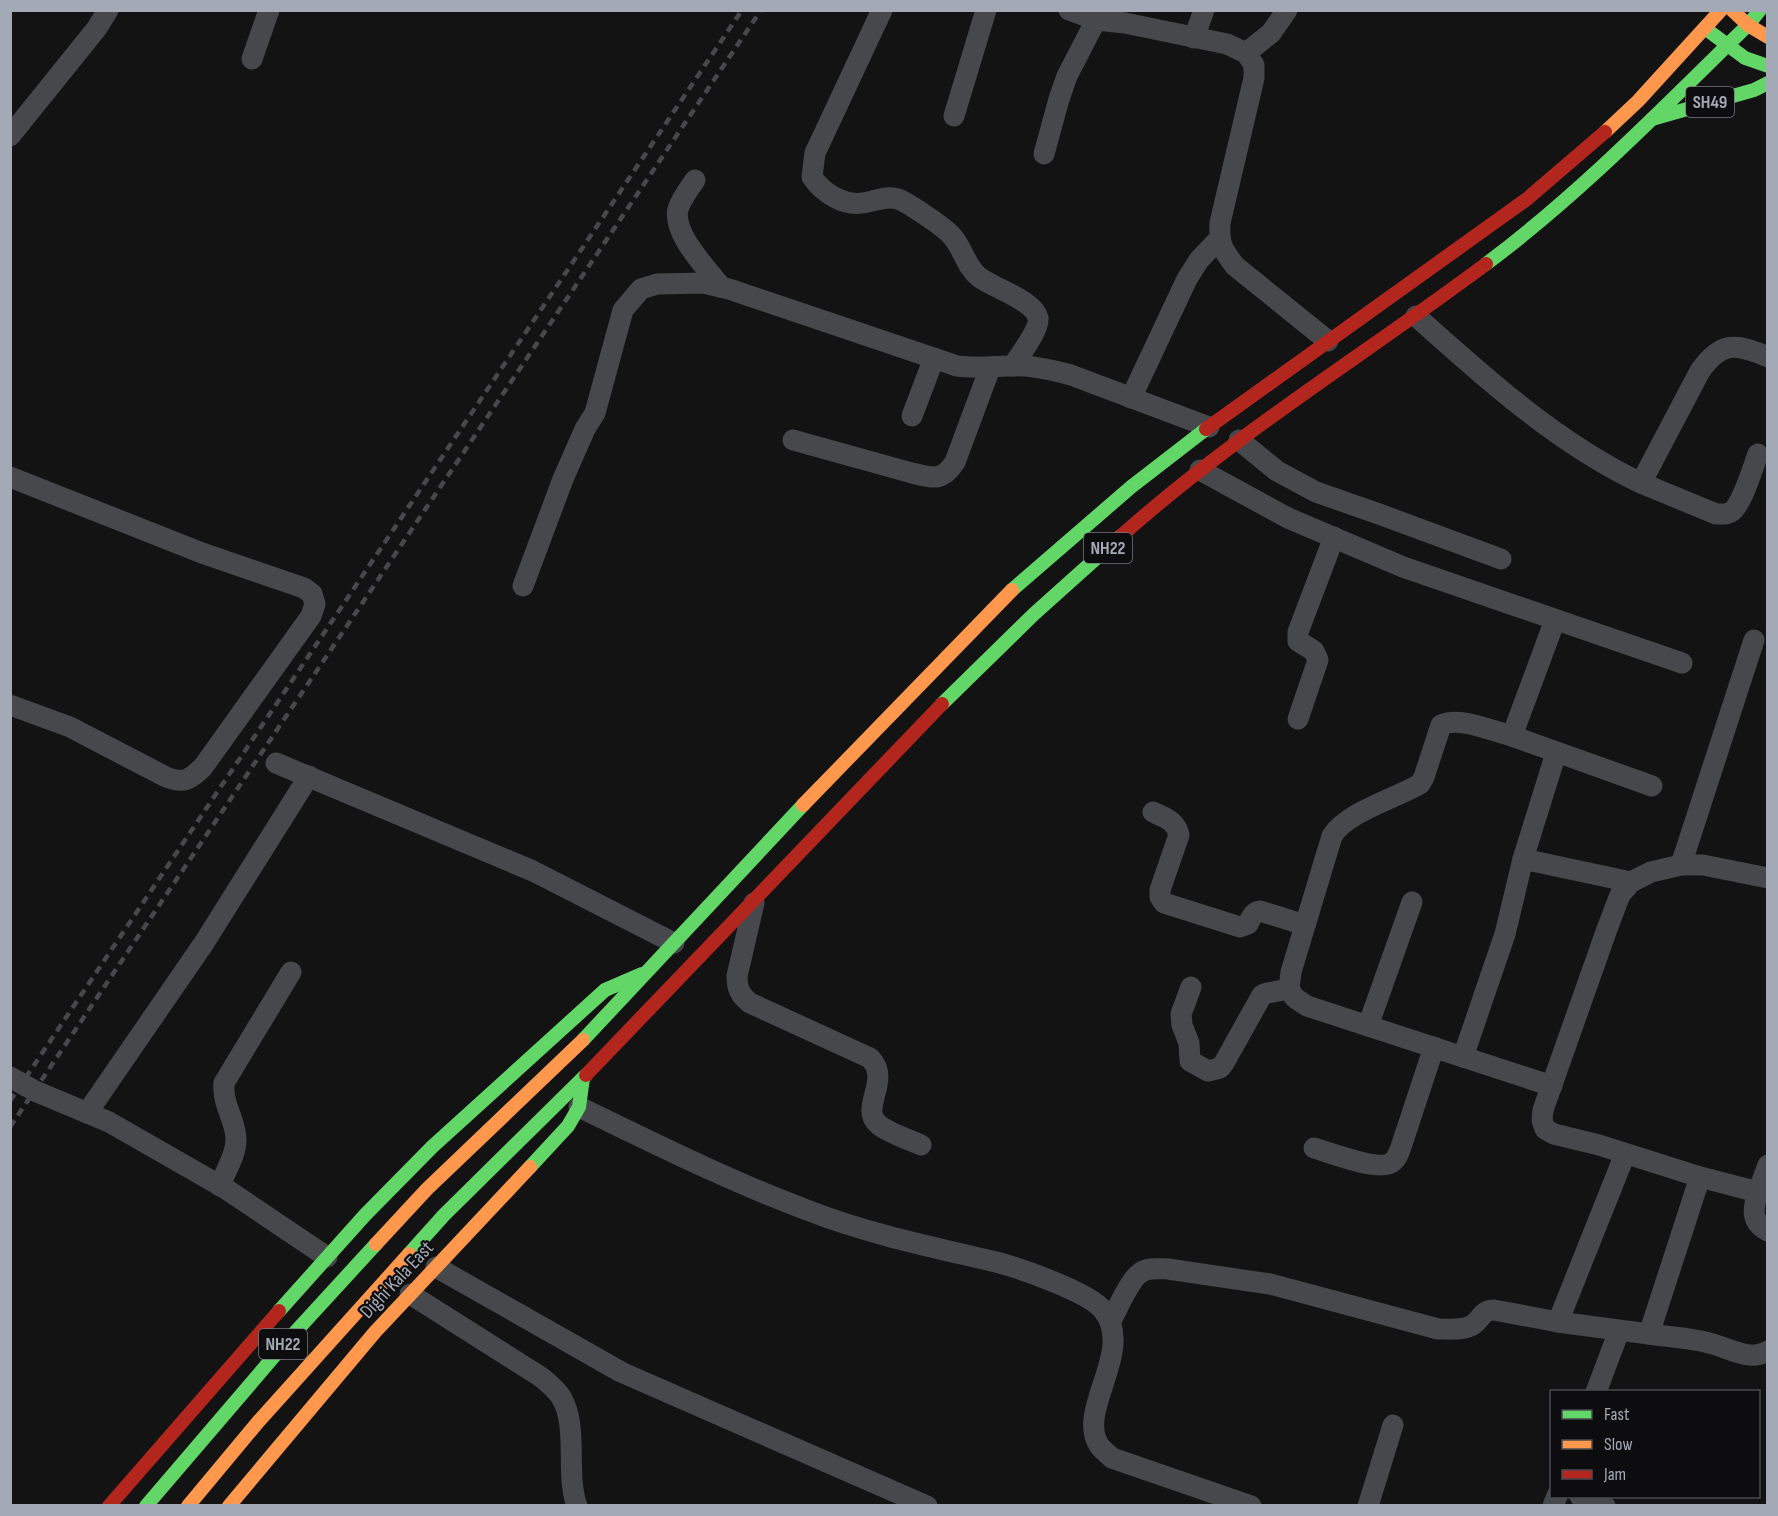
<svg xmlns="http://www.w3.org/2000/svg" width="1778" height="1516" font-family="'Sofia Sans Condensed',sans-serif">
<rect width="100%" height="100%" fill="#131313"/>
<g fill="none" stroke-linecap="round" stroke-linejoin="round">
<g stroke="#47484c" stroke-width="21">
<path d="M882,10L815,153L812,177C822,192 843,206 862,203C874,202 886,195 898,199C907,202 944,227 951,235C963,247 965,266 979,277C993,288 1034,300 1038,318C1040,329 1019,356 1013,366"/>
<path d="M1069,10L1096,20L1125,23L1227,44L1246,53L1254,65V78L1220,223C1219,245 1222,249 1235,266L1328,341"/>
<polyline points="1194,38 1204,10"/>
<polyline points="1246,53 1271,33 1287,10"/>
<polyline points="252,59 269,10"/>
<polyline points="954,116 986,10"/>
<polyline points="10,136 97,28 108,10"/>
<polyline points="1044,154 1059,99 1067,76 1096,20"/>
<path d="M695,180C689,189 681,199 678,209C672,234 707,268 721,287"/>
<path d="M1416,316C1485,378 1557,443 1641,483L1700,371C1721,341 1736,343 1768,357"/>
<polyline points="1131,398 1187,279 1199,260 1219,239"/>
<polyline points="912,416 934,358"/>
<path d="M793,440L912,473C933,478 942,482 955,462L990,368"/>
<polyline points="1239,440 1277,471 1316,492 1379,514 1501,559"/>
<polyline points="1200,470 1288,518 1403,567 1682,663"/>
<path d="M10,477L202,553L304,588L312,594L315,604L311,616L203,767C189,780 185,784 166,777L70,727L10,705"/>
<path d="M1641,483L1716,514C1722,514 1726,515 1731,512C1742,505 1753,467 1758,454"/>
<path d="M523,586L563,479L585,429L595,413L623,310L641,289L657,284L703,283L729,289L957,366C980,369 1002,365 1024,366C1040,367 1056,371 1071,375L1209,427"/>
<polyline points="1555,620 1512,736 1652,786"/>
<polyline points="1298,719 1318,660 1314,651 1298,641 1298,632 1334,537"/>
<path d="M1512,736C1492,731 1459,716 1441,725L1424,777L1420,784C1394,799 1347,812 1332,836L1291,972L1289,989L1295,998L1307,1006L1552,1086"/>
<polyline points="276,763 533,871 674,943"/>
<path d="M1153,812C1166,818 1176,821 1179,835L1160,890V897L1164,903L1240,927L1248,924C1251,918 1253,912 1260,911L1305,925"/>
<polyline points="1523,859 1631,882"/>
<polyline points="1681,865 1754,640"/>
<path d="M754,903L737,976C737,989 740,995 750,1003L870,1058C892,1080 859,1108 878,1124C886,1132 910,1140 921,1145"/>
<polyline points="1191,987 1181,1014 1182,1025 1189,1043 1190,1061 1208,1071 1220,1068 1224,1063 1262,995 1267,993 1289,989"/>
<polyline points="1368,1026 1412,902"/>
<polyline points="1463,1057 1505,934 1523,859 1556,753"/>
<polyline points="10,1077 35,1091 109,1122 226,1189 327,1257"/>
<path d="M579,1107C654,1143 729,1181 807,1210C868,1234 932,1247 996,1262C1019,1268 1089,1292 1103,1310C1136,1350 1076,1410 1099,1445C1102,1450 1108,1454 1112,1458L1251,1506"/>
<polyline points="87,1113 204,943 309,776"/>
<path d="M1314,1148C1331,1153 1377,1171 1391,1163C1397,1159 1399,1153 1401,1147L1434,1047"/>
<polyline points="1700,1177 1758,1192 1768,1165"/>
<path d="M220,1186C225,1171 236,1156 236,1140C236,1119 222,1106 224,1083L291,972"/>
<path d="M1758,1192C1753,1208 1750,1222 1768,1231"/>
<polyline points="436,1267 621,1372 927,1506"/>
<path d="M410,1294L541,1377C548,1383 556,1389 561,1397C579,1426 565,1474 577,1506"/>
<path d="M1111,1321C1117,1309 1130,1280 1140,1273C1148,1267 1159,1269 1168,1269L1270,1284L1438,1329C1449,1329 1465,1331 1474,1324C1482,1318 1482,1310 1494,1310L1558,1322L1649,1334L1700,1177L1599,1145L1554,1134L1545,1129L1542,1120L1543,1110L1607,929L1620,895L1631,882L1651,872L1681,865H1703L1768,878"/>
<polyline points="1558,1322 1625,1154"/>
<path d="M1649,1334C1669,1337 1690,1338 1709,1343C1723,1346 1736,1354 1750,1355C1757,1356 1761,1354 1768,1351"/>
<polyline points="1596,1392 1619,1331"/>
<polyline points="1580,1496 1605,1506"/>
<polyline points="1368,1506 1393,1425"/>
<polyline points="1553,1506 1557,1496"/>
</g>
<g stroke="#63d668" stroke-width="14">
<polyline points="1706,29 1745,58 1768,66"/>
<polyline points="1652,119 1754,90 1768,83"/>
<path d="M1486,264C1581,193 1664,107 1748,25L1760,10"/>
<polyline points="1012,590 1131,487 1206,429"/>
<polyline points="942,704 1034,614 1121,536"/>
<polyline points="583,1040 803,805"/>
<polyline points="530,1167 568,1126 579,1107 583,1078"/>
<polyline points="409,1254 444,1215 586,1075"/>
<polyline points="279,1311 365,1215 432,1147 605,990 642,974"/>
<polyline points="146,1506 288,1340 376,1244"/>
</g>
<g stroke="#ff974d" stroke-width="14">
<polyline points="1732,10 1748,25 1768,37"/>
<polyline points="1605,132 1638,101 1721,10"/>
<polyline points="803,805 1012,590"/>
<polyline points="376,1244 427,1189 583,1040"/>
<polyline points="188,1506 258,1422 409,1254"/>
<polyline points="229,1506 375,1332 530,1167"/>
</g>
<g stroke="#b3261e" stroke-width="14">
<polyline points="1206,429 1527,199 1605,132"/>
<path d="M1121,536C1234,435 1364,355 1486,264"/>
<polyline points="586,1075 942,704"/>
<polyline points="109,1506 279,1311"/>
</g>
<g stroke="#47484b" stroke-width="4.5" stroke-dasharray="8 6" stroke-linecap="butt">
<polyline points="10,1101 742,10"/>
<polyline points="10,1127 761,10"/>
</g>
</g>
<g text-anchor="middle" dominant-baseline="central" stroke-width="4.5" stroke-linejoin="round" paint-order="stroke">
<g fill="#0d0d0f" stroke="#767a83" stroke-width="1.5">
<rect x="1686" y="87" width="48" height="30" rx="4.5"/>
<rect x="1084" y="533" width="48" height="30" rx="4.5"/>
<rect x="259" y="1329" width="48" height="30" rx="4.5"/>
</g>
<g font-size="18" font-weight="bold" fill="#a3a9b5">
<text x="1710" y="102">SH49</text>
<text x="1108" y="548">NH22</text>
<text x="283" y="1344">NH22</text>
</g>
<g font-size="20" fill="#a3a9b5" stroke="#0d0d0f">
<text transform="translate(397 1280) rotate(-47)">Dighi Kala East</text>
</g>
</g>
<rect width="1778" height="1516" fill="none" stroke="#a3a9b5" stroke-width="24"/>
<rect x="1550" y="1390" width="210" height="108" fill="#0d0d0f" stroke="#494b51" stroke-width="1.5"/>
<rect x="1562" y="1410" width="30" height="9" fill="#63d668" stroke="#494b51" stroke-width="1.5"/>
<text x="1604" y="1420" font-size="18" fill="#a3a9b5">Fast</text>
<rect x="1562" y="1440" width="30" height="9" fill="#ff974d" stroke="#494b51" stroke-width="1.5"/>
<text x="1604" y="1450" font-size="18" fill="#a3a9b5">Slow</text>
<rect x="1562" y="1470" width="30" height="9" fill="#b3261e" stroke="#494b51" stroke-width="1.5"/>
<text x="1604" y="1480" font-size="18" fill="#a3a9b5">Jam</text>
</svg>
